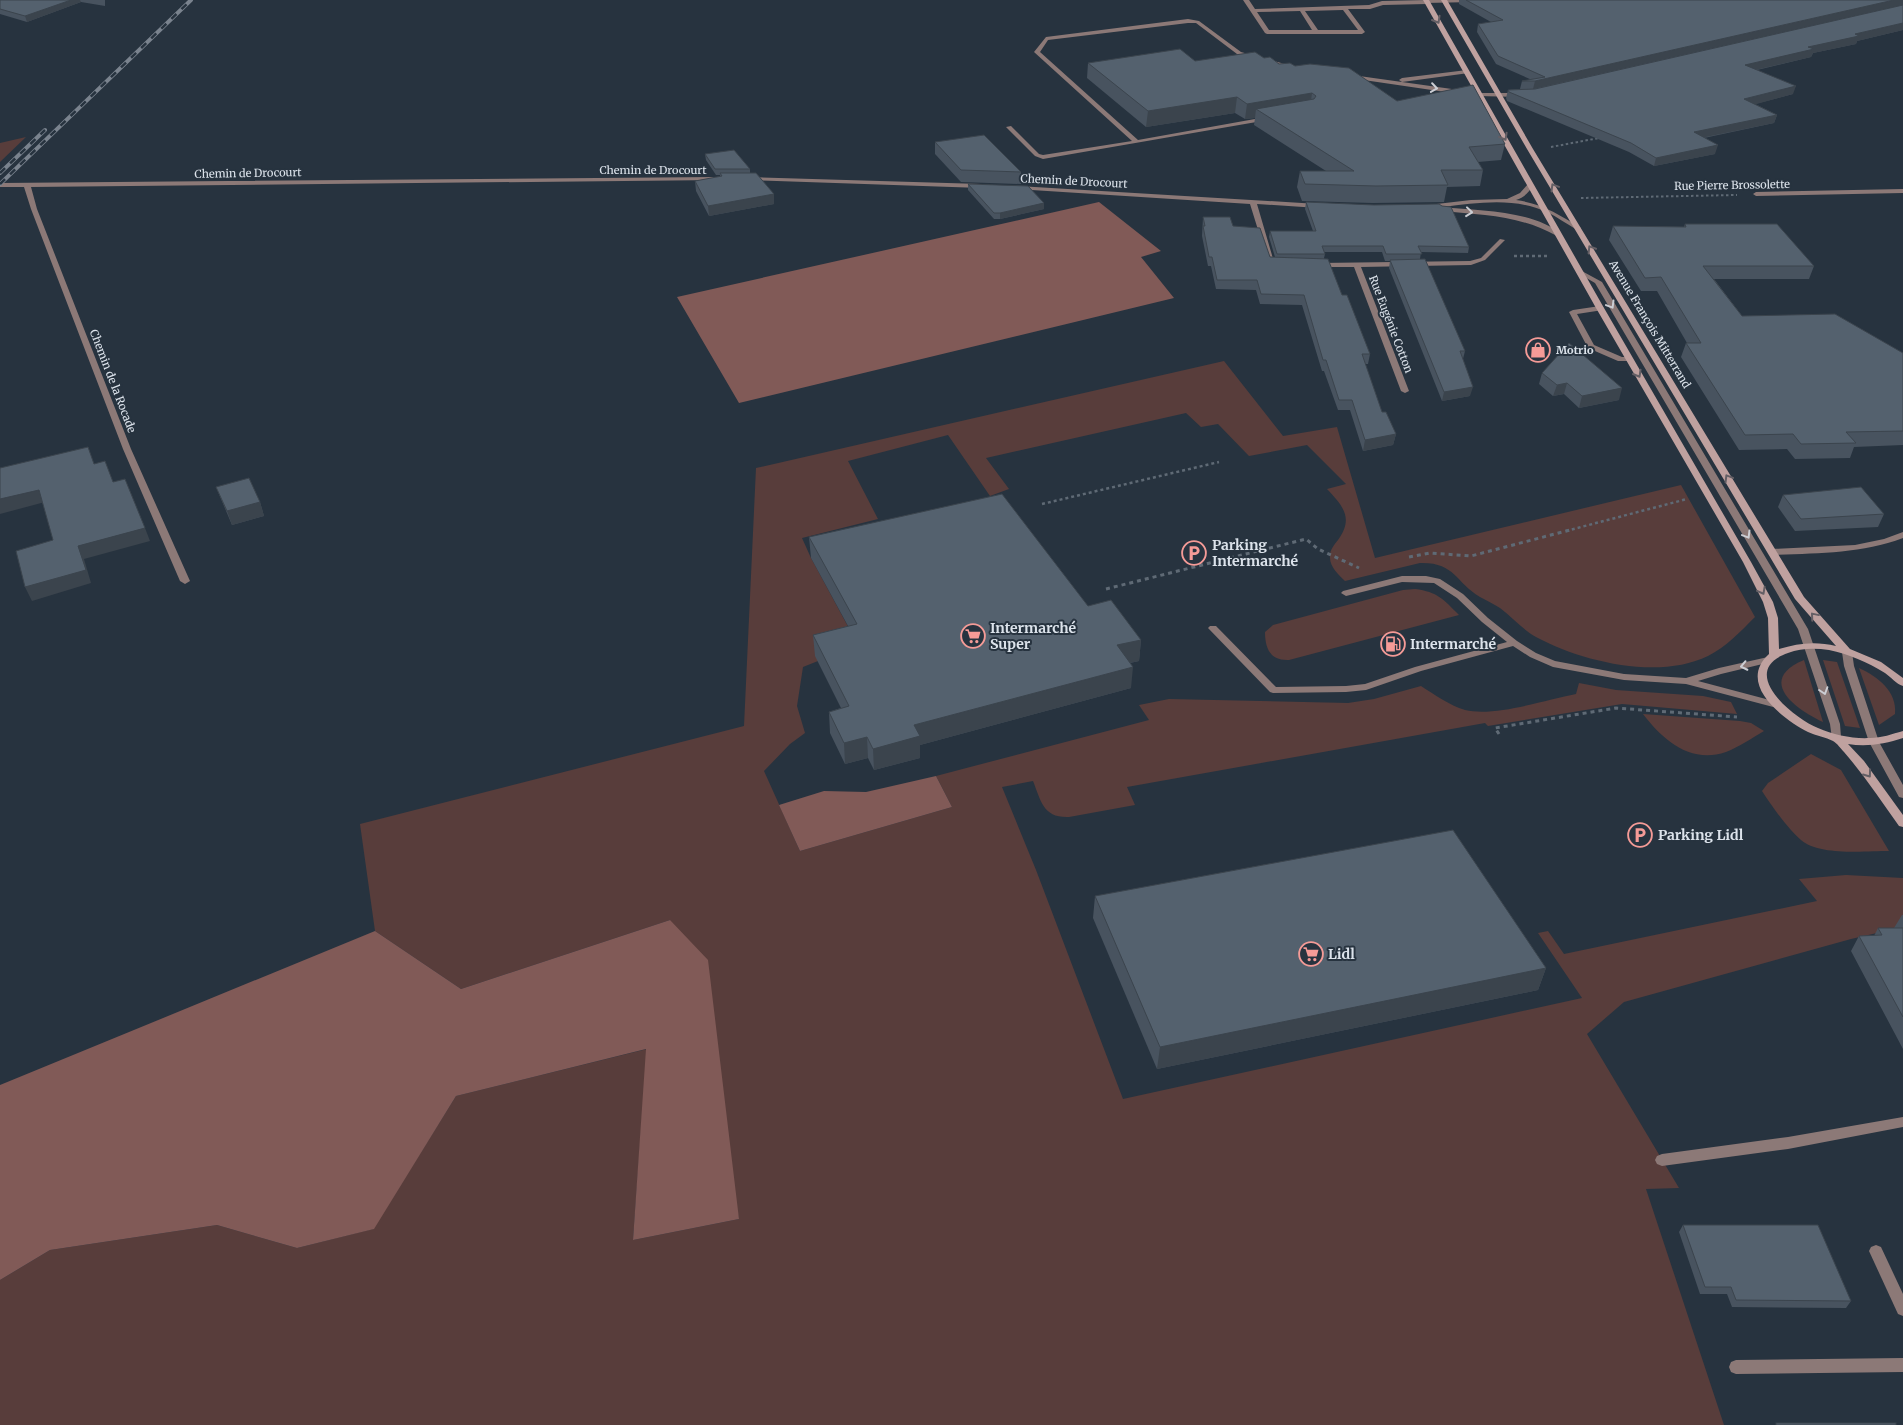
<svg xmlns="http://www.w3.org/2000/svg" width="1903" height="1425" font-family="Merriweather,serif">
<rect width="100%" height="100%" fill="#27333f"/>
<g fill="#583d3b">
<polygon points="26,137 0,162 0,143"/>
<path d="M1224,361L1283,436L1337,427L1375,558L1681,485L1755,617C1740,632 1726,647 1708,656C1659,680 1582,662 1536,637C1523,630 1512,617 1500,608C1494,604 1487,601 1480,597C1455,582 1455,562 1420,563L1345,581C1339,575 1330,567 1330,558C1329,551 1334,545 1338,540C1354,518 1343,506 1327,489L1346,484L1307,445L1249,456L1218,424L1201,427L1186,413L986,458L1009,489L990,496L948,435L848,461L878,519L802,538L811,558L858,645L803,667L797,706L805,733L790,744L764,771L800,851L952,807L936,776L1149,720L1139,705L1169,699L1348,703L1374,699L1421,686C1435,695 1449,705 1465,710C1495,717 1545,700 1576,694L1579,683L1616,690L1703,696L1731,702L1737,714L1622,704L1488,726L1485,723L1127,787L1135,805L1069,817C1043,818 1041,801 1033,781L1002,787L1036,870L1123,1099L1582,998L1538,933L1548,931L1564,954L1817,901L1799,879L1846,875L1903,878V927L1851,939L1624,1002L1587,1034L1679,1188L1646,1189L1724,1425H0V1280L50,1250L217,1225L297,1248L373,1229L456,1096L647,1049L633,1240L739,1219L670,920L461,989L375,931L360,824L744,726L756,468Z"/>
<path d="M1415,589C1438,592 1443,599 1459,615L1289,660C1270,661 1265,648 1265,632L1273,625L1403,590Z"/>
<path d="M1804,660L1823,722C1795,709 1756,680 1804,660Z"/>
<polygon points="1823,660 1837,662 1860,728 1845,726"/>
<path d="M1859,668C1878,677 1897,691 1895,714L1879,725Z"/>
<path d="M1643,714L1740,721L1751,723L1764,731C1752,738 1739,747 1726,752C1690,764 1663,740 1643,714Z"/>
<path d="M1811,754L1841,770L1889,851C1865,851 1819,856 1801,840C1788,829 1771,805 1762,791L1768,783Z"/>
</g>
<g fill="#815a57">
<polygon points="1099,202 1161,251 1141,257 1174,298 739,403 677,297"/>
<polygon points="936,776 952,807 800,851 779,805 824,791 866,792"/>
<polygon points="670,920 708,960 739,1219 633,1240 646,1049 456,1096 374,1229 297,1248 217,1225 50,1250 0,1280 0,1085 375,931 461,989"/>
</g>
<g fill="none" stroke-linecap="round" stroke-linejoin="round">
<g stroke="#5f6a75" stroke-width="2" stroke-dasharray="2.5 2.5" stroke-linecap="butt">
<polyline points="1551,147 1599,138"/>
<polyline points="1581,198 1737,195"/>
</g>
<g stroke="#5f6a75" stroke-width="2.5" stroke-dasharray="3 3" stroke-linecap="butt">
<polyline points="1514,256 1548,256"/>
<polyline points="1042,504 1219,462"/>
<polyline points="1566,531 1687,499"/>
</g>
<g stroke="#5f6a75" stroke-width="3" stroke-dasharray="4 4" stroke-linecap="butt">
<polyline points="1409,557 1430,553 1471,556 1570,530"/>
<polyline points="1106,589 1306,539 1318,549 1359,568"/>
<polyline points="1499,734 1495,728 1616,708 1737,717"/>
</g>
<g fill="#8c7977" fill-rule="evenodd">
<path d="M1243,0H1249L1255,9L1369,5L1382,1L1427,0L1430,2L1427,4L1383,5L1370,9H1348L1365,32L1362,34H1267L1265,33ZM1343,10L1358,30H1318L1305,11ZM1300,11L1312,30H1269L1257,12Z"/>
<polygon points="1188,19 1199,21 1241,52 1296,67 1293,69 1237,54 1196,23 1188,23 1048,40 1040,52 1138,140 1266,117 1269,119 1268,120 1043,159 1035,156 1006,127 1011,126 1039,154 1043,155 1132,141 1034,52 1046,37"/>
<polygon points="1467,70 1469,71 1469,73 1402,82 1399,80 1402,78"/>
<polygon points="1352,75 1459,90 1462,92 1459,94 1350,78 1350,76"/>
<polygon points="1576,270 1580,270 1602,282 1808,629 1840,724 1841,737 1840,739 1832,739 1830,724 1798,629 1595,283 1576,272"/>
<polygon points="1600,306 1604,308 1603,310 1577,314 1594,345 1622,357 1632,357 1632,361 1618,361 1588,348 1569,312 1573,310"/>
<path d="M1903,532V538C1861,554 1817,553 1772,555L1768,552L1772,549L1855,545L1884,539Z"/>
<polygon points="1402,576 1426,576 1440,579 1463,594 1488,618 1517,641 1536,653 1555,661 1624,674 1686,678 1719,668 1768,657 1771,658 1773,660 1771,662 1721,674 1698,681 1781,703 1782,705 1777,708 1686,684 1624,680 1553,667 1530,657 1513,646 1421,671 1366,690 1346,692 1273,693 1270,692 1208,628 1210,626 1216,626 1276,687 1346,686 1365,684 1415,667 1507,642 1482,622 1457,598 1434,583 1402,582 1346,596 1341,593 1343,591"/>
<polygon points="1847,649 1852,652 1854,666 1879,742 1903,785 1903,798 1899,797 1869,742 1844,666 1842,652"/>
<polygon points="1903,1117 1903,1127 1788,1149 1662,1166 1657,1164 1655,1160 1657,1156 1662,1154 1788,1137"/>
<polygon points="1903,1358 1903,1372 1736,1374 1731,1372 1729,1367 1731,1362 1736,1360"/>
</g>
<g fill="#8c7977" fill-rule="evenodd">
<polygon points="1427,0 1477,0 1474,2 1425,3 1424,2"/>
<polygon points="1480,93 1519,93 1522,95 1519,97 1478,96 1477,95"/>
<polygon points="716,177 719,179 718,180 31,187 37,209 131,449 190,581 185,584 180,581 123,449 31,209 24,187 0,187 0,183"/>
<polygon points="748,177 981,184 984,186 981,188 746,180 745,179"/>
<path d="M1528,184L1533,185C1529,193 1524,197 1516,200C1543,204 1558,214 1581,228V230H1577C1567,224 1557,217 1547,212C1514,197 1477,203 1443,207C1479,211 1534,210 1562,235L1557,236C1519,215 1483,215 1442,211L1439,209L1440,208L1428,209L1425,207L1428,205L1471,200L1507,199L1520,193Z"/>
<polygon points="1018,186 1318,204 1321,206 1318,208 1257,204 1274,262 1271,264 1268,262 1250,204 1016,189 1015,188"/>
<polygon points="1903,189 1903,193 1756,196 1753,194 1756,192"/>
<polygon points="1500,239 1505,240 1485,260 1471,265 1361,267 1409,391 1405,393 1401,391 1354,267 1319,267 1316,265 1319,263 1470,261 1481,258"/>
<polygon points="1876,1245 1881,1247 1903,1294 1903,1316 1898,1314 1869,1251 1871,1247"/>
</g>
<path fill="#bfa19f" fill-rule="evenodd" d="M1423,0H1429L1604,308L1751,562L1773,602L1778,618L1779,649C1798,643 1816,641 1836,646L1795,599L1527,149L1441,0H1447L1533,149L1804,597L1850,649L1881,662L1903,678V686C1896,684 1891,677 1885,673C1867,662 1849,654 1829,650C1815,648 1801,648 1788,653C1736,671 1793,718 1818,728C1834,735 1853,739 1870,738C1882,738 1892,734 1903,731V738C1885,744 1867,747 1848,744L1864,761L1903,815V827L1899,826C1881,801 1864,775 1844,752C1841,749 1837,743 1833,741C1826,737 1816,736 1808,732C1783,719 1736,684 1769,654L1768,618L1763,602L1743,562L1596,308Z"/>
<g stroke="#7a838e" stroke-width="4">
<g id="rail">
<polyline points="0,173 45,130"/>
<polyline points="0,184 191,0"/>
</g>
</g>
<use href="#rail" stroke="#27333f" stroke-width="2.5" stroke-dasharray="7" stroke-linecap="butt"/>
</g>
<g fill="#48535f">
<polygon points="0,0 105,0 105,6 81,2 27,22 0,14"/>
<polygon points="1459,0 1903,0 1903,30 1857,41 1856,44 1813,53 1811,57 1757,70 1793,94 1755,104 1777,115 1774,123 1704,138 1715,154 1654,166 1629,152 1507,101 1506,98 1508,90 1520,89 1522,81 1532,80 1496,64 1477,32 1478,24 1491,22 1459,4"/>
<polygon points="1264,58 1279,64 1295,66 1397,101 1505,144 1501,160 1478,162 1483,170 1480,186 1447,187 1444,202 1373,203 1302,201 1297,187 1300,171 1326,171 1254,125 1255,118 1245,119 1235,113 1146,127 1087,78 1088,63 1195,61"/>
<polygon points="935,142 1021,172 1021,184 961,182 935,154"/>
<polygon points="705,154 750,169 750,173 774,204 709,216 696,191 695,181 720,177 720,175 716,175 706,160"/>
<polygon points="968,184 1044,209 1000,219 994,219 968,190"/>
<polygon points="1306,202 1469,247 1468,253 1421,252 1420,259 1465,351 1463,359 1470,396 1442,401 1389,268 1390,261 1385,261 1382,252 1324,252 1325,254 1324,258 1370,354 1368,364 1365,364 1382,412 1396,434 1393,445 1363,451 1350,410 1338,410 1324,371 1322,371 1302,305 1260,304 1256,290 1216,289 1211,266 1208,266 1202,236 1203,217 1233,226 1270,257 1275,257 1269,237 1270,231 1313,231 1305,209"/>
<polygon points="1685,224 1814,266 1809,279 1714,279 1742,316 1903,353 1903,445 1854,447 1850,458 1795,459 1787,449 1739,450 1681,357 1686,343 1687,343 1657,291 1641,291 1609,240 1613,226 1684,227"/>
<polygon points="1542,373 1619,400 1579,408 1564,394 1553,396 1539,384"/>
<polygon points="216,487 260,502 264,516 232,525"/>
<polygon points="1783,495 1884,514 1878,527 1795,531 1778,507"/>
<polygon points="809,537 1088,606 1141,640 1139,661 1130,663 1131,688 920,745 920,758 874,770 868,758 845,764 830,733 829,712 841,708 815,656 813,635 848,626 811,558"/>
<polygon points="1095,896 1546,968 1538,990 1157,1069 1093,918"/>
<polygon points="1902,915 1903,915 1903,1049 1851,951 1859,936 1874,936 1878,928 1894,928"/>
<polygon points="1683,1225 1851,1301 1846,1308 1732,1307 1727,1294 1700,1294 1679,1232"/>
</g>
<g fill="#3b444d">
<polygon points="71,0 80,0 81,2 27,22 25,16"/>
<polygon points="1894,0 1903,0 1903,5 1533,89 1535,81"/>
<polygon points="1903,23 1903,30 1857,41 1856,44 1813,53 1811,57 1742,73 1745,65 1855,34"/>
<polygon points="1796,86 1793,94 1742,108 1744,99"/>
<polygon points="1312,93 1310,108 1256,109 1255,118 1245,119 1247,104"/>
<polygon points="1237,97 1235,113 1146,127 1148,111"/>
<polygon points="1777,115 1774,123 1691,140 1694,132"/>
<polygon points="1718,145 1715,154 1654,166 1656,158"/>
<polygon points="774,194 774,204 709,216 708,206"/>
<polygon points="1044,203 1044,209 1000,219 1000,213"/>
<polygon points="1567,383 1564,394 1553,396 1557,385"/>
<polygon points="1473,387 1470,396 1442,401 1444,392"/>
<polygon points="1622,388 1619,400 1579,408 1582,396"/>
<polygon points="1396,434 1393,445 1363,451 1365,440"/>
<polygon points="39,490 45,502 0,514 0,499"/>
<polygon points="260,502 264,516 232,525 227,511"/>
<polygon points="145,528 150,541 84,559 91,583 32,601 25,587 78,546"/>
<polygon points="1141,640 1139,661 1115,666 1117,645"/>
<polygon points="1133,667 1131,688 920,745 920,758 874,770 873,749 914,725"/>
<polygon points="867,737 868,758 845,764 844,743"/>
<polygon points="1546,968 1538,990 1157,1069 1160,1047"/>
</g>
<g fill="#54616e" stroke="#3b444d">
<polygon points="0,0 71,0 25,16 0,9"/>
<polygon points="1466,0 1894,0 1535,81 1522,81 1545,77 1498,56 1478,24 1503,20"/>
<polygon points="1903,5 1903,23 1855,34 1859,36 1808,47 1814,49 1745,65 1796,86 1744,99 1777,115 1694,132 1718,145 1656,158 1631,143 1509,92 1508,90 1535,89"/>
<polygon points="1180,49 1195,61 1255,52 1264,58 1270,57 1279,64 1290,63 1295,66 1310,64 1349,68 1397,101 1473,85 1505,144 1469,147 1483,170 1441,170 1448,185 1376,186 1305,184 1300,171 1354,171 1256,109 1314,99 1316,96 1312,93 1247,104 1237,97 1148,111 1088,63"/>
<polygon points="984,135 1021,172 961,170 935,142"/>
<polygon points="734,150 750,169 715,169 705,154"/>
<polygon points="720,173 756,173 774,194 708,206 695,181 722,176"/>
<polygon points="968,184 1028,186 1044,203 1000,213 994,213"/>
<polygon points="1306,202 1374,205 1439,204 1442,206 1451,207 1469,247 1418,246 1422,254 1386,254 1383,246 1322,246 1325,254 1277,254 1270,231 1316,231"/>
<polygon points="1203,217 1230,217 1233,226 1260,228 1270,257 1328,259 1342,295 1347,295 1370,354 1362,354 1382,412 1386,412 1396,434 1365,440 1352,400 1339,400 1326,360 1323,360 1304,295 1261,294 1257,280 1217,280 1212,257 1209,257 1203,226 1205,226"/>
<polygon points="1685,224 1777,224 1814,266 1703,266 1742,316 1835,314 1903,353 1903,431 1846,432 1856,443 1801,444 1793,434 1745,435 1686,343 1701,343 1661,277 1645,278 1613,226 1686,227"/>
<polygon points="1425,259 1465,351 1460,351 1473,387 1444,392 1390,260"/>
<polygon points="1569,343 1622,388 1582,396 1567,383 1557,385 1542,373"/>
<polygon points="88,447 94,464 105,461 113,482 125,479 145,528 78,546 86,570 25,587 16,551 53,540 39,490 0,499 0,468"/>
<polygon points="249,478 260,502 227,511 216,487"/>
<polygon points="1861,487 1884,514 1801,519 1783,495"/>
<polygon points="1002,494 1088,606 1111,600 1141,640 1117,645 1133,667 914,725 920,736 873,749 867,737 844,743 829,712 849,706 813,635 857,624 809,537"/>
<polygon points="1453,830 1546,968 1160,1047 1095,896"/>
<polygon points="1878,928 1903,928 1903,1017 1859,936 1882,935"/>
<polygon points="1683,1225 1818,1225 1851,1301 1736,1300 1731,1287 1705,1287"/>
<rect x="1776" y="1423" width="120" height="2"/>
</g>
<defs><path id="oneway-chevron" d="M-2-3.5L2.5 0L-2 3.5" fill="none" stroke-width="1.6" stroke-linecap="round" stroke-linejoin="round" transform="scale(1.25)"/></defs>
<g stroke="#645f65">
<use href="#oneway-chevron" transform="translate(1437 20) rotate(60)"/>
<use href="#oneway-chevron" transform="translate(1504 137) rotate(61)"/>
<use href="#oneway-chevron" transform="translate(1554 187) rotate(-121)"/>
<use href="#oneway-chevron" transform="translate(1591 249) rotate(-122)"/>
<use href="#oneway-chevron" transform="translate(1638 374) rotate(60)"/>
<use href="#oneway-chevron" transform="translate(1728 478) rotate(-121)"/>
<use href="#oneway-chevron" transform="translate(1762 591) rotate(62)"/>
<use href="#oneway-chevron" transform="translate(1814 616) rotate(-130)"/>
<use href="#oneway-chevron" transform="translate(1868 774) rotate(54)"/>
</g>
<g stroke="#ccced4">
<use href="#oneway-chevron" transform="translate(1434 88) rotate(8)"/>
<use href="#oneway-chevron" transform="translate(1469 212) rotate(6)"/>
<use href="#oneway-chevron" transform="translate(1611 305) rotate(59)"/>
<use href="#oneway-chevron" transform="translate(1747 535) rotate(59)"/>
<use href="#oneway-chevron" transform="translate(1744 666) rotate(168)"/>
<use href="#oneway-chevron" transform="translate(1824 691) rotate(72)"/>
</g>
<defs>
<g id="shop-ring" transform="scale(1.25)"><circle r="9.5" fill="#27333f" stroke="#f59b97" stroke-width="1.5"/><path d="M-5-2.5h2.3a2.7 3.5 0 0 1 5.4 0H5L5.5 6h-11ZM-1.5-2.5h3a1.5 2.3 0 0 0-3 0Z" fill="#f59b97"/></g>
<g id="parking-ring" transform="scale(1.25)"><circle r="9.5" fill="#27333f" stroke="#f59b97" stroke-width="1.5"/><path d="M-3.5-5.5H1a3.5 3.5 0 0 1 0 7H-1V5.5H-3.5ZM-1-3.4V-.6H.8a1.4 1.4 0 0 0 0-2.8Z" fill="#f59b97"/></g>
<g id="supermarket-ring" transform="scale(1.25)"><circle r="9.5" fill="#27333f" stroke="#f59b97" stroke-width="1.5"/><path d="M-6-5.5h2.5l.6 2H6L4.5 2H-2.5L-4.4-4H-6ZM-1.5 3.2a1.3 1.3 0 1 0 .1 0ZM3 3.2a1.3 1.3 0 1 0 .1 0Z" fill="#f59b97"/></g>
<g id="fuel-ring" transform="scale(1.25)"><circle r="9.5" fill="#27333f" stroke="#f59b97" stroke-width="1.5"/><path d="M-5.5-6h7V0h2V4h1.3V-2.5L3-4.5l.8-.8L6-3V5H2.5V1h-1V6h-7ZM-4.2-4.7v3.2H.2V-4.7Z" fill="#f59b97"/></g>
</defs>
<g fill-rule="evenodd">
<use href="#shop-ring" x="1538" y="350"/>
<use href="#parking-ring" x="1194" y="553"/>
<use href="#supermarket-ring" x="973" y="636"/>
<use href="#fuel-ring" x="1393" y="644"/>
<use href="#parking-ring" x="1640" y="835"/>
<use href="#supermarket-ring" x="1311" y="954"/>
</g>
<g text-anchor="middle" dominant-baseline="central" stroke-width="4" stroke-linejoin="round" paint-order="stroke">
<g font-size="11" fill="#dce3eb" stroke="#27333f">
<text x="653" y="170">Chemin de Drocourt</text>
<text transform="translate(248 173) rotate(-1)">Chemin de Drocourt</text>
<text transform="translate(1074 181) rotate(3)">Chemin de Drocourt</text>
<text transform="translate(1732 185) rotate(-1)">Rue Pierre Brossolette</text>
<text transform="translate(1391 324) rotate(69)">Rue Eugénie Cotton</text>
<text transform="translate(1650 324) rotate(59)">Avenue François Mitterrand</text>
<text transform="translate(113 381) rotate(69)">Chemin de la Rocade</text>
</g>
<g font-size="11" font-weight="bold" fill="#dce3eb" stroke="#27333f" text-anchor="start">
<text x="1556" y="350">Motrio</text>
</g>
<g font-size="14" font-weight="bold" fill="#dce3eb" stroke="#27333f" text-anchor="start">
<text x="1212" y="545">Parking<tspan x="1212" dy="16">Intermarché</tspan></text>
<text x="990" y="628">Intermarché<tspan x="990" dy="16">Super</tspan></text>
<text x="1410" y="644">Intermarché</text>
<text x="1658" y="835">Parking Lidl</text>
<text x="1328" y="954">Lidl</text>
</g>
</g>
</svg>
